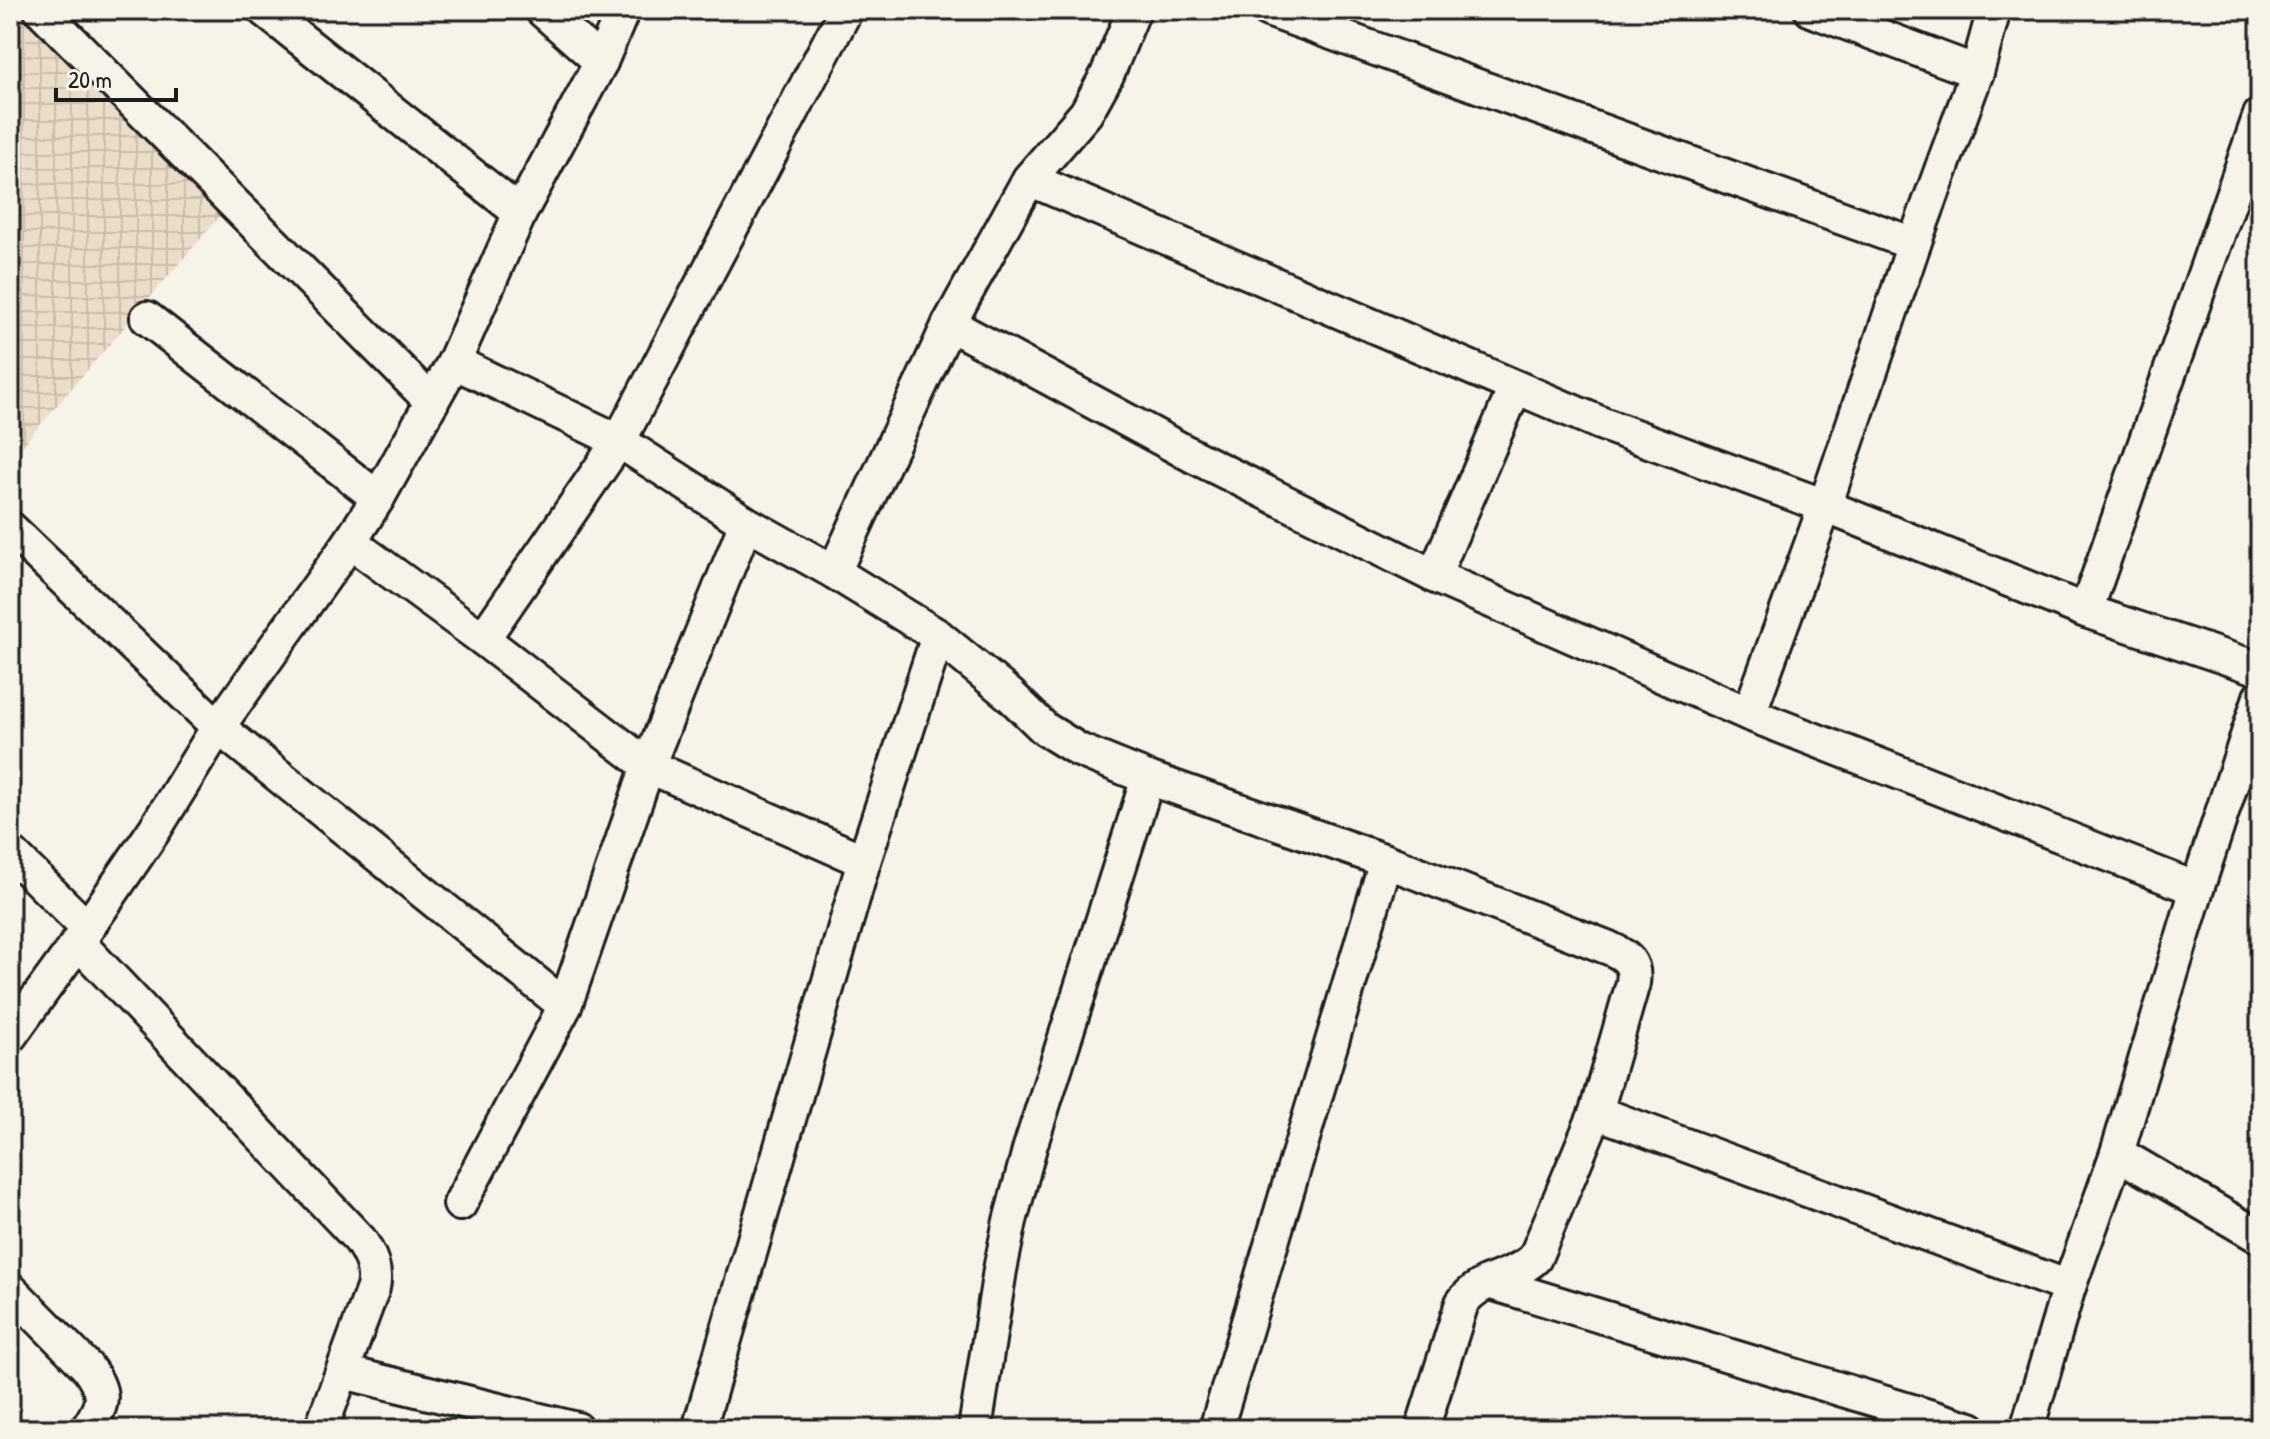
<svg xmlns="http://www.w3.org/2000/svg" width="2270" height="1439" font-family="'Patrick Hand',sans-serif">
<defs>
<pattern id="industrial-grid" width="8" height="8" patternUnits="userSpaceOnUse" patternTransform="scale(2)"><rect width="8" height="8" fill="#ebddc9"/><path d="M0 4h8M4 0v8" fill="none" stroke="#c9bdac"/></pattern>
</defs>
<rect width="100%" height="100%" fill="#f7f3e8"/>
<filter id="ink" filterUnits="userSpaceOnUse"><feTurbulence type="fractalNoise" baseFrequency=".0125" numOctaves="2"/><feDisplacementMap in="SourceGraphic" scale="16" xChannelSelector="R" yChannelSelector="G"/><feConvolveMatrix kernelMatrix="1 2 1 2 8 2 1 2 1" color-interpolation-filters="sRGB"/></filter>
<g filter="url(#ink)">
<polygon fill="url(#industrial-grid)" points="10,10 27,10 226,209 10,460"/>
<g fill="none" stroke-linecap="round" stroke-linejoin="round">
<g stroke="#1c1c1c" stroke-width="38">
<g id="minor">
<polyline points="41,10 432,402"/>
<polyline points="264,10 520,213"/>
<polyline points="542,10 601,62"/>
<polyline points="1268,10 1914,244"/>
<polyline points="1811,10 1977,72"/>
<polyline points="1029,179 1600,423 1825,506 2086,611 2260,669"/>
<polyline points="147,318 378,498"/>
<polyline points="949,324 1193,456 1434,576 1749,714 2197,889"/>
<path d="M454,362L619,441L746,523L834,572L938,636L1010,695L1045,729L1079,750L1148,778L1386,861L1609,948C1627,956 1636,963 1633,983L1596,1112L1535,1258C1513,1279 1480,1277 1462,1303L1422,1429"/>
<polyline points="10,528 218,727 565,1006"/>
<polyline points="350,542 483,639 648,766 864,861"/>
<polyline points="834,572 949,324 1029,179 1086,113 1107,75 1134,10"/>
<polyline points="1434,576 1515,388"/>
<polyline points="2086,611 2260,115"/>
<polyline points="483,639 619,441 846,10"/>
<polyline points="1749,714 1825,506 1914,244 1977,72 1994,10"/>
<polyline points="10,852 87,928"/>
<path d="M78,942L360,1240C370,1255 377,1270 373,1288L321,1429"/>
<polyline points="10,1036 78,942 155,829 218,727 350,542 378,498 454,362 520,213 601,62 623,10"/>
<polyline points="1596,1112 2069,1287"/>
<polyline points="2117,1153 2260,1237"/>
<polyline points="460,1204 565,1006 648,766 746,523"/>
<polyline points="1488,1282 1971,1429"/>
<path d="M10,1289L87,1367C106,1393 105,1403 87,1429"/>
<polyline points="343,1372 577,1429"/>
<polyline points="699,1429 864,861 938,636"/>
<polyline points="975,1429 1000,1270 1010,1221 1030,1147 1148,778"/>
<polyline points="1216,1429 1386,861"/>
<polyline points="2027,1429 2069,1287 2117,1153 2197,889 2260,697"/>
</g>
</g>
<use href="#minor" stroke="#f7f3e8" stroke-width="32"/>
</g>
</g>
<rect width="2270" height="1439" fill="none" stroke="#f7f3e8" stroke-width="40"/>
<rect x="20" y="20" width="2230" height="1399" fill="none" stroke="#1c1c1c" stroke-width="3" filter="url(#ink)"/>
<path d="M56 88v12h120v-12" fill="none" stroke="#1c1c1c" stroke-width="4"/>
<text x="68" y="88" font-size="24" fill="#1c1c1c" stroke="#f7f3e8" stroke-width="6" paint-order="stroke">20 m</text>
</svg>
